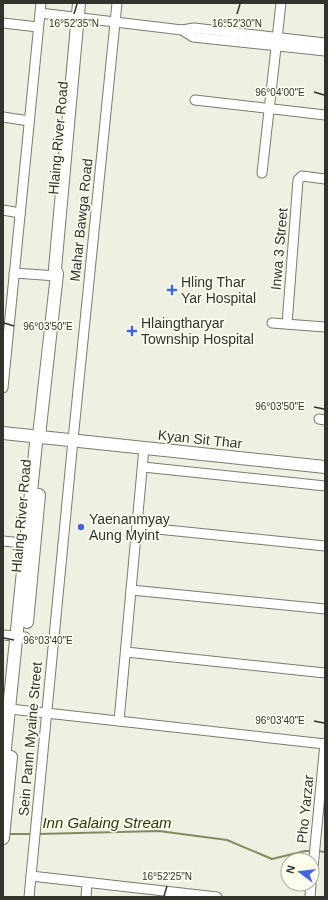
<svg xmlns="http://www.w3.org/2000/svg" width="328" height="900" font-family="Helvetica,sans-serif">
<rect width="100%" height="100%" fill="#eef1e2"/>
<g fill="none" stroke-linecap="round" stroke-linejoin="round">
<g stroke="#828a62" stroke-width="2">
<polyline points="8,834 32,834"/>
<polyline points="38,834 159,831 227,840 272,859 305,851 312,851"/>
<polyline points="318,851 325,852"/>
</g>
<g stroke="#797c6f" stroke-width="11">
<g id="minor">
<polyline points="40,13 182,30 194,28 325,43"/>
<polyline points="3,23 38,27"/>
<polyline points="182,30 193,37 325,51"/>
<polyline points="195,100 325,115"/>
<polyline points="3,117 29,121"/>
<polyline points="262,173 281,3"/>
<polyline points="3,210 20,213"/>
<polyline points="14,273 57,276"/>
<polyline points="272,323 325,327"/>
<polyline points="287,324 298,180 302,176 325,179"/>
<polyline points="3,388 41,3"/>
<polyline points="319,419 325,420"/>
<polyline points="143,467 325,486"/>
<polyline points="137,527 325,546"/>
<polyline points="3,541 31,544"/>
<polyline points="131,590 325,609"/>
<polyline points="3,635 25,637"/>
<polyline points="126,652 325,673"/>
<polyline points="10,709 325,744"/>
<polyline points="119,721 144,448"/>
<polyline points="31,876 217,897"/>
<polyline points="312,878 325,743"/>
<polyline points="29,897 73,440 117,3"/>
<polyline points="86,897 87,883"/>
<polyline points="310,897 311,884"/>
</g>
</g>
<g stroke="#797c6f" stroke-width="14">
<g id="major">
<polyline points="3,433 325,467"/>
<polyline points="27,622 39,495"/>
<polyline points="3,768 36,443 39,436 57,274 55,269 79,3"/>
<polyline points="3,838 11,757"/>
</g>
</g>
<use href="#minor" stroke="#fff" stroke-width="9"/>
<use href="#major" stroke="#fff" stroke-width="12"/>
</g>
<path fill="none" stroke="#31332d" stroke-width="1.5" d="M74,14L77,4M237,14L240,4M314,92L324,95M4,323L14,326M314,407L324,409M4,638L14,640M314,721L324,723M164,896L167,886"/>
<g fill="#4367d9" stroke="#fbfeef" stroke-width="1.5">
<path d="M170 284h4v4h4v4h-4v4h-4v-4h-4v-4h4z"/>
<path d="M130 325h4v4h4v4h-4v4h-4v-4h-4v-4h4z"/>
<circle cx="81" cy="527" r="4"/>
</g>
<g text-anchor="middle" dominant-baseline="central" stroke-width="3.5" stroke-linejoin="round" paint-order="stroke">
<g font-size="14" fill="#31332d" stroke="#fbfeef">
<text transform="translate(58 138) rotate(-85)">Hlaing River Road</text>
<text transform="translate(81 220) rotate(-84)">Mahar Bawga Road</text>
<text transform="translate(279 249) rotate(-85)">Inwa 3 Street</text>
<text transform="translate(200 439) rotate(6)">Kyan Sit Thar</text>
<text transform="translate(21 516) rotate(-85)">Hlaing River Road</text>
<text transform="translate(30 739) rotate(-85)">Sein Pann Myaine Street</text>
<text transform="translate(305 809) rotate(-84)">Pho Yarzar</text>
</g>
<g font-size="14" fill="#31332d" stroke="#fbfeef" text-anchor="start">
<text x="181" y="282">Hling Thar<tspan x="181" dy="16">Yar Hospital</tspan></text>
<text x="141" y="323">Hlaingtharyar<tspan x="141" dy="16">Township Hospital</tspan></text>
<text x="89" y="519">Yaenanmyay<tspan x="89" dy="16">Aung Myint</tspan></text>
</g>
<g font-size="15" font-style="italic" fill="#31370d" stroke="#fbfeef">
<text x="107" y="822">Inn Galaing Stream</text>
</g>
</g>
<g font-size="10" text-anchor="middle" fill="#31332d" stroke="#fbfeef" stroke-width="3.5" stroke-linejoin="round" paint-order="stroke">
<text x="74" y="27">16°52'35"N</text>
<text x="237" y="27">16°52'30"N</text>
<text x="280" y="96">96°04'00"E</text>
<text x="48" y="330">96°03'50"E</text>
<text x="280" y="410">96°03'50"E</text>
<text x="48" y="644">96°03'40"E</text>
<text x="280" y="724">96°03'40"E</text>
<text x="167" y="880">16°52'25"N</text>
</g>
<rect width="328" height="900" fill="none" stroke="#31332d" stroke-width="8"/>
<g transform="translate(300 872) rotate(285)"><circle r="19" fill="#fbfeef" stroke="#aaada1"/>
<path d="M0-3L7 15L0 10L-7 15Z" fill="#4367d9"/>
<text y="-6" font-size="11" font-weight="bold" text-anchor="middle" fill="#31332d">N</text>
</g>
</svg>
